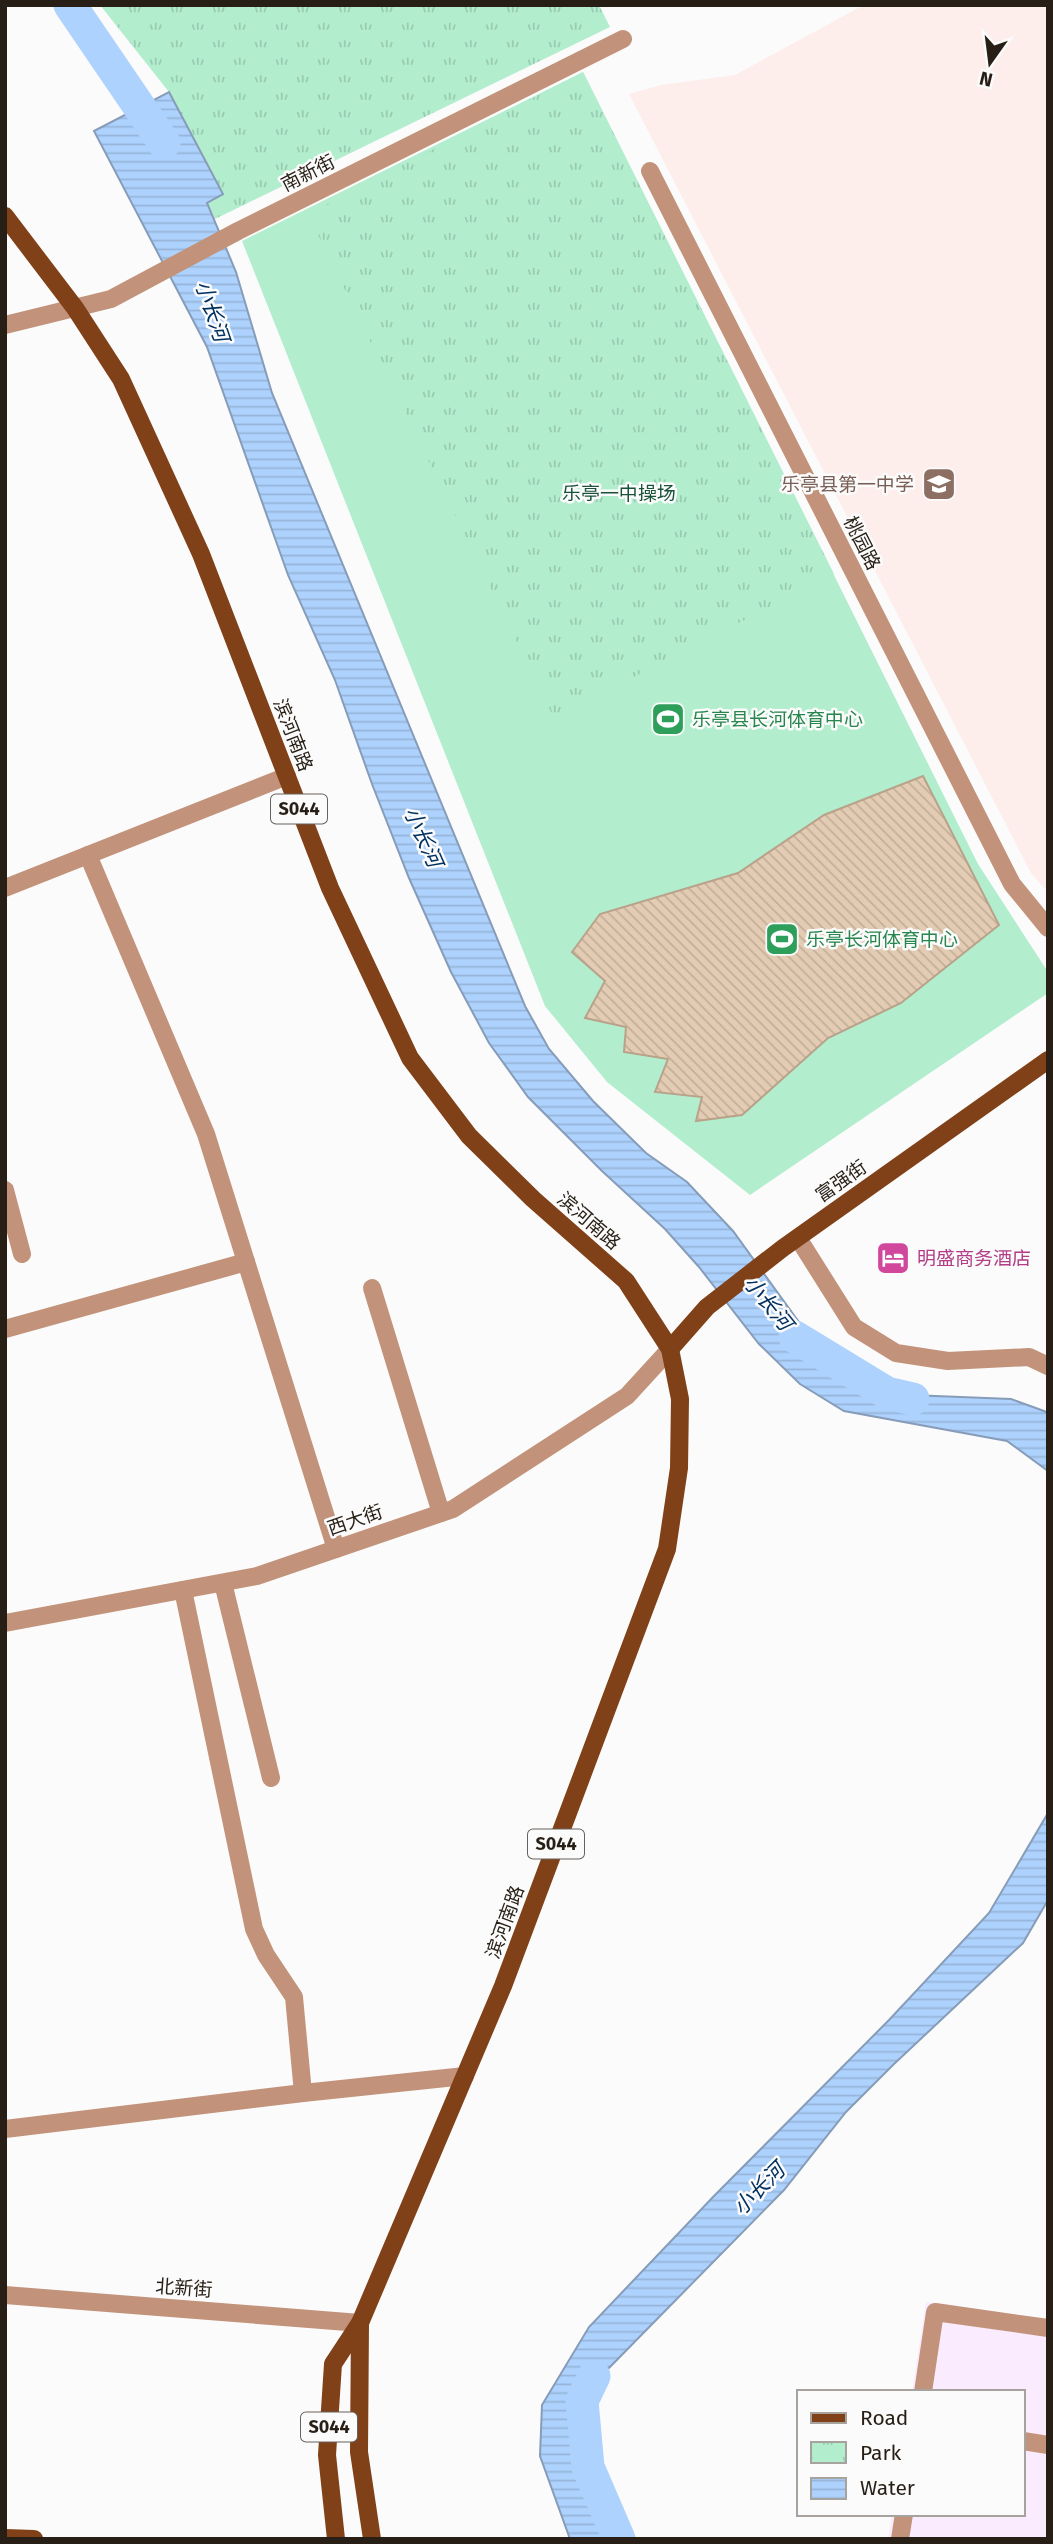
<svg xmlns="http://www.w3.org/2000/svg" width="1053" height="2544" font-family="'Fira Sans','Noto Sans SC',sans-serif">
<defs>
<pattern id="park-tufts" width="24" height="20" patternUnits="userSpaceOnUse" patternTransform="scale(1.75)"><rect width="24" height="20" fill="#b2edce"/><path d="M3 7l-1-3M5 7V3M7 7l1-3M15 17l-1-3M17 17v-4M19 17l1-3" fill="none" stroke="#99cbb0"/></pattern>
<pattern id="water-rules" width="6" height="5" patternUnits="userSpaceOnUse" patternTransform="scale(1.75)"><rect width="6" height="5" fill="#aed2fe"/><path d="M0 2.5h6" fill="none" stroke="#96b4d9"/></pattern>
<pattern id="building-back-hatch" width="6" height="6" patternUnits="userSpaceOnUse" patternTransform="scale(1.75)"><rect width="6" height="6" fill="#e3ccb3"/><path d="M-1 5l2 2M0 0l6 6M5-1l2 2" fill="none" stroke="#c3af99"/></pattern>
</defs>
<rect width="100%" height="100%" fill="#fbfbfb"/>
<polygon fill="#fdedeb" points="864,5 1048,5 1048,892 1031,873 629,94 661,85 735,75"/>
<polygon fill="#fbebfe" points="926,2302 1048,2319 1048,2539 888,2539 892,2514 1023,2514 1023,2392 912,2392"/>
<polygon fill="#b2edce" points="583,72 978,864 1048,972 1048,993 750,1195 607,1082 545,1006 242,241"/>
<g fill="url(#park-tufts)">
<polygon points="100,5 599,5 610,27 215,219 207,203 223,193 169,92"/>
<polygon points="583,72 834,574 554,718 308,214"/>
</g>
<g fill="url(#water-rules)" stroke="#869cb8" stroke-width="2">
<polygon points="169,92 223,194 207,203 236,272 272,393 525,1006 549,1049 593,1101 646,1153 687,1182 733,1231 804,1329 839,1367 872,1385 910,1395 1011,1399 1044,1411 1048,1413 1048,1471 1007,1441 844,1411 800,1384 759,1344 699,1267 665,1229 602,1171 528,1097 489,1043 451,972 409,878 372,784 335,680 288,575 207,347 94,131"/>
<polygon points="1048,1813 1048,1900 1023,1943 894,2064 846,2112 784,2190 607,2370 587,2400 581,2424 583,2455 627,2539 570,2539 540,2456 542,2405 589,2327 714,2196 889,2020 989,1913"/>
</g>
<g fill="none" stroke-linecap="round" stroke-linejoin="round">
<g stroke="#aed2fe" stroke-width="33">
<polyline points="70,5 164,143"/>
<polyline points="795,1337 887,1393 913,1399"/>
<polyline points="594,2376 582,2401 588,2467 619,2539"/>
</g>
</g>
<polygon fill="url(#building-back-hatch)" stroke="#b9a28a" stroke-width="2" points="923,776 999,925 901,1003 828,1038 742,1115 696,1121 702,1097 655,1092 668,1059 624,1052 626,1027 585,1018 605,981 572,952 600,914 738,873 824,815"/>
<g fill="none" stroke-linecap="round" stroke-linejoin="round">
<g stroke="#c2937a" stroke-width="18">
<polyline points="650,171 1012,884 1048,928"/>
<polyline points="5,325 111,299 238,231 623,39"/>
<polyline points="88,855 206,1134 336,1549"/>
<polyline points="5,888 287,776"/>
<polyline points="5,1190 22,1254"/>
<polyline points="798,1238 854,1327 896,1353 948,1361 1029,1357 1048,1366"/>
<polyline points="372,1288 441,1513"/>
<polyline points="5,1329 246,1262"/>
<polyline points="223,1583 271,1778"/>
<polyline points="183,1590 254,1929 266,1955 294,1997 303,2093 465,2076"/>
<polyline points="5,1623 257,1576 453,1509 627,1396 670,1349"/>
<polyline points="5,2129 303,2093"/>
<polyline points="5,2295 360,2323"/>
<polyline points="923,2392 935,2312 1048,2328"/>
<polyline points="1023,2441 1048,2445"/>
<polyline points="900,2539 904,2514"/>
</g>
<g stroke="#804118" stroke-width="18">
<polyline points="5,216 75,308 121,379 201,554 330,888 410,1058 469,1136 533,1199 626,1281 670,1349 680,1399 679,1468 667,1549 503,1986 360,2323 333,2364 327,2455 336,2539"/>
<polyline points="670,1349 707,1307 783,1248 1048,1060"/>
<polyline points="360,2323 359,2452 372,2539"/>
<polyline points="5,2538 34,2539"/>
</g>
</g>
<defs>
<g id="school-square" transform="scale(1.75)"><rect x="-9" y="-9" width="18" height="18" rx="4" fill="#8d6e63" stroke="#fbfbfb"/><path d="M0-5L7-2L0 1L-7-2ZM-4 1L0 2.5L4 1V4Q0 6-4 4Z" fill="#fff"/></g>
<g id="stadium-square" transform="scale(1.75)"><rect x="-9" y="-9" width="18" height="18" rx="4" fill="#2e9e5b" stroke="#fbfbfb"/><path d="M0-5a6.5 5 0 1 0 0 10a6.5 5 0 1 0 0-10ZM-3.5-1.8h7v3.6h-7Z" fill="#fff"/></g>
<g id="hotel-square" transform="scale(1.75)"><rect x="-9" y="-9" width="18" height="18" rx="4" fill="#d1479c" stroke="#fbfbfb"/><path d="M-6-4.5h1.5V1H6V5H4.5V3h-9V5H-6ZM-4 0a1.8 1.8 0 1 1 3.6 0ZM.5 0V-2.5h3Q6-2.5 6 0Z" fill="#fff"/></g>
</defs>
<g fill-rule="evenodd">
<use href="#school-square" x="939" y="484"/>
<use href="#stadium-square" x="668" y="719"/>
<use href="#stadium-square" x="782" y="939"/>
<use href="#hotel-square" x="893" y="1258"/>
</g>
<g text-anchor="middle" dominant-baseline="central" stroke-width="5" stroke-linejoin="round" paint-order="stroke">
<g fill="#fbfbfb" stroke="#67615b" stroke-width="2">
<rect x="271" y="794.5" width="56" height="29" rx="5"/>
<rect x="528" y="1829.5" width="56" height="29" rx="5"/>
<rect x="301" y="2412.5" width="56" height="29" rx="5"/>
</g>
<g font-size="18" font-weight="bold" fill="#271f16">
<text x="299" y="809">S044</text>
<text x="556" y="1844">S044</text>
<text x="329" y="2427">S044</text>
</g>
<g font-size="19" fill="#271f16" stroke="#fbfbfb">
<text transform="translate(308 173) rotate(-27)">南新街</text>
<text transform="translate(862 543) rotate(63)">桃园路</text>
<text transform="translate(293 735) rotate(69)">滨河南路</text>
<text transform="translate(841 1181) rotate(-35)">富强街</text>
<text transform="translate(589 1221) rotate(41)">滨河南路</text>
<text transform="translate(355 1520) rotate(-19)">西大街</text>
<text transform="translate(505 1922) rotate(-70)">滨河南路</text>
<text transform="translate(184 2288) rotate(4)">北新街</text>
</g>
<g font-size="19" fill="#785e54" stroke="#fbfbfb" text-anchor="end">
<text x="914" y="484">乐亭县第一中学</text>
</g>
<g font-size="19" fill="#1a523a" stroke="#fbfbfb">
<text x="619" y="493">乐亭一中操场</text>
</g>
<g font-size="19" fill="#27864d" stroke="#fbfbfb" text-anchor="start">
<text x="692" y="719">乐亭县长河体育中心</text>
<text x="806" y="939">乐亭长河体育中心</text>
</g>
<g font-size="19" fill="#b23c85" stroke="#fbfbfb" text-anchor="start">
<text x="917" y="1258">明盛商务酒店</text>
</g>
<g font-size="21" font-style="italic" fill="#003160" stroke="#fbfbfb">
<text transform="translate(212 311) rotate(71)">小长河</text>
<text transform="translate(423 837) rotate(66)">小长河</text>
<text transform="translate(768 1303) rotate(51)">小长河</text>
<text transform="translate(759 2189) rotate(-45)">小长河</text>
</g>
</g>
<rect width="1053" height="2544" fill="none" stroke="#271f16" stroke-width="14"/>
<rect x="797" y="2390" width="228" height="126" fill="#fbfbfb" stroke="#a6a39f" stroke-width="2"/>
<rect x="811" y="2413" width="35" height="10" fill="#804118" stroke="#a6a39f" stroke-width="2"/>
<text x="860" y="2425" font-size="21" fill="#271f16">Road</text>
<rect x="811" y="2442" width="35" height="21" fill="url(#park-tufts)" stroke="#a6a39f" stroke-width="2"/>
<text x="860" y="2460" font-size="21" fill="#271f16">Park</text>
<rect x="811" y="2478" width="35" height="21" fill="url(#water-rules)" stroke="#a6a39f" stroke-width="2"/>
<text x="860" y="2495" font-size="21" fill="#271f16">Water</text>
<g transform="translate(990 63) rotate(194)" stroke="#fbfbfb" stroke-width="5" paint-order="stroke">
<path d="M0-5L12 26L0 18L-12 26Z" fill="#271f16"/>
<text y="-10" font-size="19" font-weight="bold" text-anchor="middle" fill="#271f16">N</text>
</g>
</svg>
